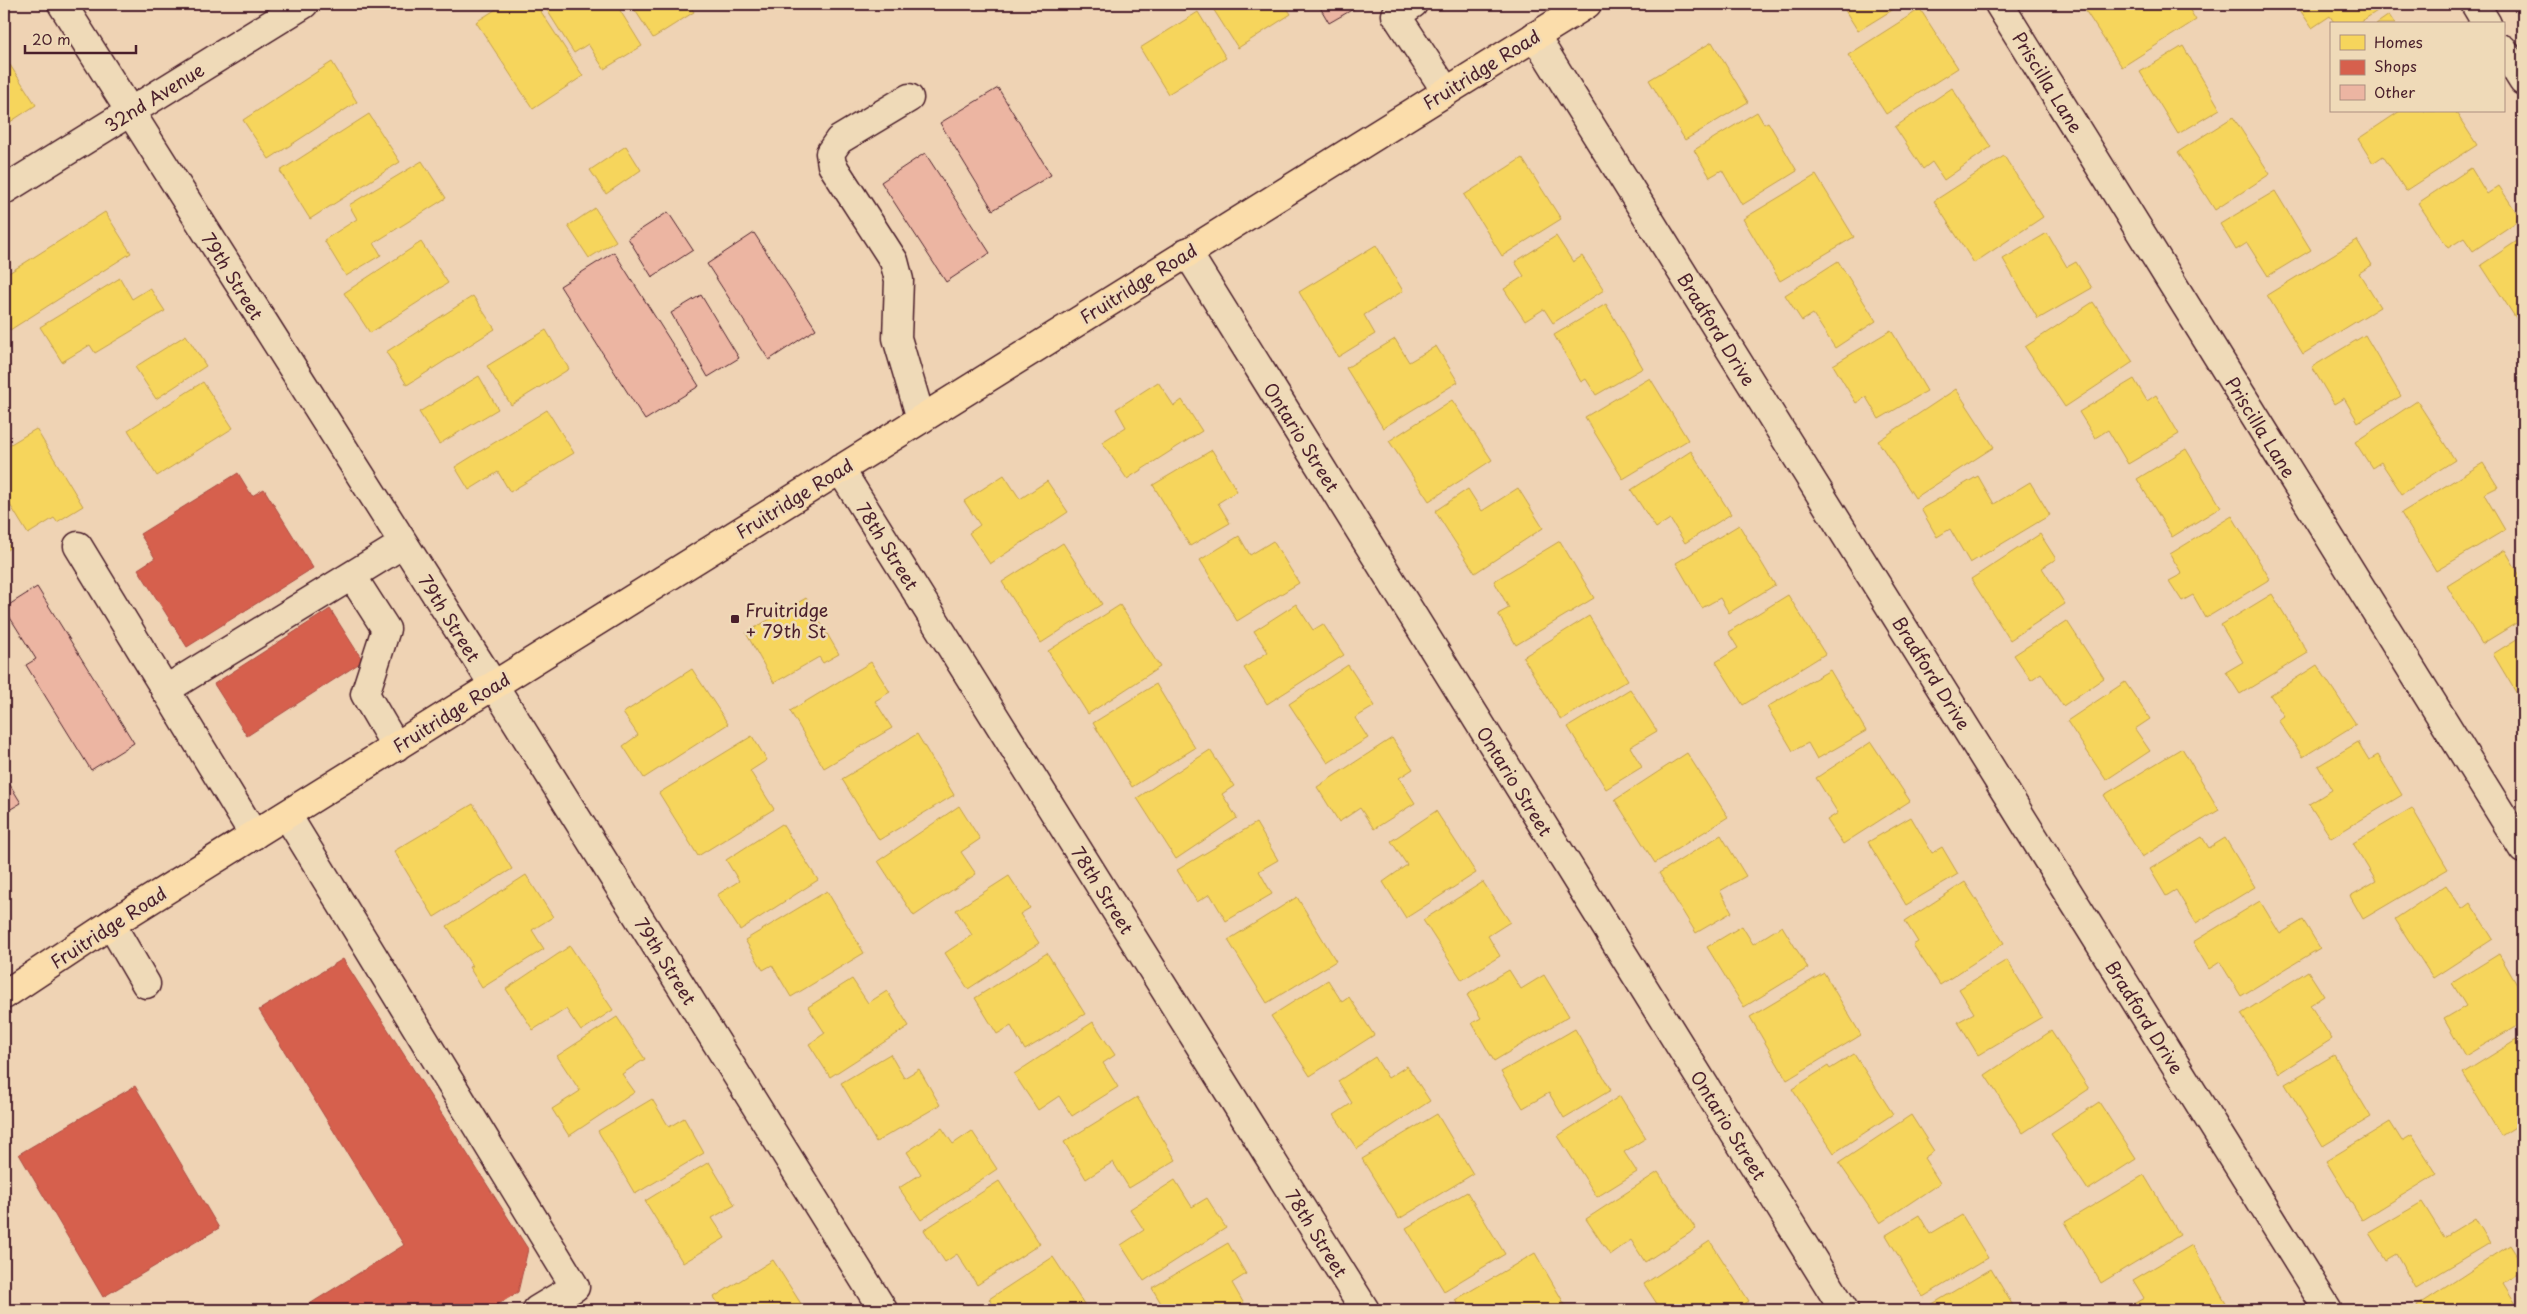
<svg xmlns="http://www.w3.org/2000/svg" width="2527" height="1314" font-family="'Playpen Sans',sans-serif">
<rect width="100%" height="100%" fill="#efd3b4"/>
<filter id="ink" filterUnits="userSpaceOnUse"><feTurbulence type="fractalNoise" baseFrequency=".02" numOctaves="2"/><feDisplacementMap in="SourceGraphic" scale="10" xChannelSelector="R" yChannelSelector="G"/><feConvolveMatrix kernelMatrix="1 2 1 2 8 2 1 2 1" color-interpolation-filters="sRGB"/></filter>
<g filter="url(#ink)">
<g fill="#f6d55c" stroke="#c29e4d">
<polygon points="504,4 536,4 583,76 533,109 476,22"/>
<polygon points="550,4 616,4 642,46 604,69 588,44 574,53 545,7"/>
<polygon points="631,4 689,4 694,12 653,38"/>
<polygon points="1210,4 1284,4 1291,14 1238,48"/>
<polygon points="1841,4 1902,4 1858,31"/>
<polygon points="2094,4 2186,4 2196,20 2122,67 2085,10"/>
<polygon points="2296,4 2388,4 2357,24 2335,24 2330,16 2312,28"/>
<polygon points="1920,9 1958,68 1886,114 1848,55"/>
<polygon points="1198,12 1226,58 1168,94 1140,48"/>
<polygon points="2389,15 2395,24 2376,24"/>
<polygon points="1712,42 1748,102 1685,140 1649,80"/>
<polygon points="2183,46 2220,109 2178,134 2140,72"/>
<polygon points="332,62 357,102 269,159 243,120"/>
<polygon points="10,65 36,105 4,126 4,68"/>
<polygon points="1952,88 1991,147 1944,180 1932,162 1923,169 1895,127"/>
<polygon points="2400,111 2455,111 2477,145 2406,191 2383,156 2373,163 2358,139"/>
<polygon points="1757,112 1764,124 1768,122 1797,171 1742,205 1722,170 1710,177 1694,150"/>
<polygon points="369,114 400,162 310,219 280,171"/>
<polygon points="2233,117 2270,174 2215,210 2178,152"/>
<polygon points="626,146 641,170 606,194 590,170"/>
<polygon points="2004,156 2043,217 1974,263 1934,201"/>
<polygon points="1522,158 1561,219 1502,256 1464,195"/>
<polygon points="422,161 446,198 374,243 381,255 346,276 324,240 357,219 349,205"/>
<polygon points="2471,168 2487,194 2499,186 2521,219 2473,251 2464,238 2448,248 2418,203"/>
<polygon points="1816,175 1854,237 1780,281 1743,219"/>
<polygon points="2275,191 2311,250 2268,276 2247,243 2236,250 2220,224"/>
<polygon points="595,208 616,241 589,258 568,226"/>
<polygon points="105,212 131,253 10,330 4,320 4,276"/>
<polygon points="2047,233 2067,267 2076,262 2092,288 2038,319 2003,259"/>
<polygon points="1556,236 1573,262 1582,256 1604,290 1553,323 1544,309 1525,321 1504,289 1524,276 1515,262"/>
<polygon points="2523,237 2523,320 2519,323 2481,265"/>
<polygon points="2357,240 2372,265 2359,273 2380,307 2303,354 2267,295"/>
<polygon points="421,242 448,283 370,333 344,293"/>
<polygon points="1376,245 1403,291 1364,315 1375,334 1338,357 1299,292"/>
<polygon points="1838,261 1876,321 1835,348 1813,314 1802,321 1785,295"/>
<polygon points="120,278 132,299 150,288 165,311 95,353 90,345 62,362 40,327"/>
<polygon points="473,296 495,329 407,385 386,352"/>
<polygon points="2093,302 2133,362 2065,407 2025,347"/>
<polygon points="1606,304 1643,368 1596,395 1586,379 1581,382 1554,335"/>
<polygon points="546,330 569,369 511,405 487,366"/>
<polygon points="1891,330 1927,391 1879,419 1866,397 1856,403 1833,365"/>
<polygon points="186,335 206,366 156,399 135,367"/>
<polygon points="2365,335 2401,396 2358,422 2344,398 2334,404 2312,367"/>
<polygon points="1395,339 1409,362 1436,346 1458,382 1383,428 1346,368"/>
<polygon points="479,376 498,409 439,444 419,412"/>
<polygon points="1650,378 1688,440 1623,479 1585,417"/>
<polygon points="2134,379 2147,401 2156,395 2179,434 2128,464 2108,430 2095,438 2079,412"/>
<polygon points="203,382 233,428 157,476 128,430"/>
<polygon points="1158,382 1174,406 1182,400 1202,431 1127,479 1102,442 1126,427 1116,409"/>
<polygon points="1956,389 1994,447 1915,498 1878,441"/>
<polygon points="1452,400 1492,460 1429,501 1389,441"/>
<polygon points="2417,401 2455,460 2402,494 2381,462 2372,468 2355,442"/>
<polygon points="547,410 574,453 510,492 498,472 469,490 455,467"/>
<polygon points="36,429 83,506 57,522 54,518 28,534 4,495 4,448"/>
<polygon points="2186,449 2221,507 2172,537 2137,479"/>
<polygon points="1212,450 1237,491 1218,503 1230,523 1190,546 1153,485"/>
<polygon points="1691,451 1731,514 1685,543 1670,519 1656,528 1631,490"/>
<polygon points="2483,463 2498,487 2484,494 2505,530 2436,571 2401,513"/>
<polygon points="1004,475 1020,499 1047,481 1068,512 990,564 969,533 980,525 964,501"/>
<polygon points="1978,476 1994,504 2030,482 2050,515 1970,563 1950,529 1937,537 1921,509"/>
<polygon points="1518,488 1543,528 1475,573 1435,511 1468,489 1482,511"/>
<polygon points="2232,516 2270,579 2206,618 2193,595 2182,601 2169,581 2182,574 2170,554"/>
<polygon points="1739,525 1775,585 1729,613 1720,598 1702,608 1676,563"/>
<polygon points="2040,534 2056,559 2042,568 2065,604 2010,640 1971,579"/>
<polygon points="1239,536 1250,555 1273,541 1299,583 1237,621 1200,560"/>
<polygon points="4,537 10,548 4,552"/>
<polygon points="1560,541 1594,598 1516,645 1498,614 1509,608 1494,581"/>
<polygon points="1063,543 1102,604 1041,643 1002,582"/>
<polygon points="2505,550 2523,581 2523,619 2482,644 2447,586"/>
<polygon points="2272,594 2308,653 2240,694 2226,672 2243,662 2221,625"/>
<polygon points="1788,595 1825,654 1743,705 1716,662 1738,648 1728,632"/>
<polygon points="806,598 839,654 823,663 819,657 774,683 746,633"/>
<polygon points="1296,604 1313,630 1323,624 1344,655 1267,704 1244,668 1268,652 1254,631"/>
<polygon points="1120,605 1160,667 1088,714 1048,651"/>
<polygon points="1589,616 1628,680 1561,720 1523,657"/>
<polygon points="2067,621 2104,678 2063,706 2041,673 2031,680 2014,655"/>
<polygon points="2523,635 2523,704 2493,654"/>
<polygon points="871,662 890,692 875,701 892,728 824,768 790,711"/>
<polygon points="1348,665 1375,706 1355,718 1368,738 1328,763 1289,704"/>
<polygon points="2317,665 2356,724 2303,757 2278,720 2284,716 2270,695"/>
<polygon points="692,669 728,724 644,778 623,746 638,735 623,713"/>
<polygon points="1830,670 1866,731 1817,759 1808,743 1793,751 1767,707"/>
<polygon points="2125,682 2150,719 2135,729 2150,751 2106,780 2067,721"/>
<polygon points="1156,684 1195,748 1132,787 1093,723"/>
<polygon points="1630,689 1657,731 1630,747 1642,767 1606,789 1568,727"/>
<polygon points="917,734 954,795 879,840 842,779"/>
<polygon points="752,736 767,760 750,771 774,809 698,856 659,793"/>
<polygon points="1392,738 1413,769 1399,778 1415,803 1374,829 1360,808 1339,822 1317,787"/>
<polygon points="1871,742 1910,801 1843,844 1827,820 1838,813 1816,778"/>
<polygon points="2358,742 2369,760 2378,755 2402,795 2331,838 2309,804 2332,790 2318,766"/>
<polygon points="2182,748 2219,810 2142,857 2104,795"/>
<polygon points="1210,750 1234,786 1222,794 1237,818 1176,859 1137,798"/>
<polygon points="1687,753 1728,817 1655,863 1615,800"/>
<polygon points="473,804 512,869 434,917 394,851"/>
<polygon points="959,806 980,839 961,852 976,874 914,916 878,861"/>
<polygon points="2412,808 2448,869 2363,919 2350,896 2376,881 2353,843"/>
<polygon points="1436,811 1476,873 1406,918 1383,882 1407,865 1391,841"/>
<polygon points="1911,817 1932,853 1942,847 1958,874 1906,905 1868,842"/>
<polygon points="1256,823 1278,860 1259,871 1272,894 1226,921 1210,894 1197,902 1177,870"/>
<polygon points="782,824 818,880 740,930 717,895 739,881 726,860"/>
<polygon points="1721,835 1746,876 1720,891 1732,912 1696,933 1659,873"/>
<polygon points="2202,837 2209,848 2225,838 2255,887 2196,923 2176,890 2166,896 2150,869"/>
<polygon points="526,875 553,917 532,930 544,949 482,988 469,967 472,966 447,926"/>
<polygon points="1009,876 1030,908 1020,914 1039,943 968,989 945,953 972,935 956,910"/>
<polygon points="1483,882 1510,922 1488,936 1500,956 1462,980 1423,920"/>
<polygon points="1965,882 2004,943 1940,985 1913,945 1918,942 1905,921"/>
<polygon points="2446,885 2462,909 2470,903 2493,939 2433,978 2395,919"/>
<polygon points="827,891 864,953 791,997 772,965 763,970 745,940"/>
<polygon points="1297,897 1336,961 1267,1003 1228,940"/>
<polygon points="2260,901 2280,934 2303,920 2320,948 2241,996 2220,962 2209,969 2193,942"/>
<polygon points="1742,926 1753,944 1782,926 1808,968 1744,1007 1707,947"/>
<polygon points="570,946 613,1010 581,1031 566,1009 533,1030 506,989"/>
<polygon points="1047,953 1085,1014 1025,1050 1011,1026 997,1034 975,998"/>
<polygon points="2499,954 2523,995 2523,1022 2465,1056 2444,1019 2466,1006 2452,983"/>
<polygon points="2007,960 2042,1017 1978,1055 1958,1022 1974,1013 1959,989"/>
<polygon points="1509,970 1521,989 1544,975 1569,1016 1494,1061 1472,1023 1481,1018 1467,995"/>
<polygon points="2308,971 2324,996 2310,1005 2332,1039 2279,1073 2241,1014"/>
<polygon points="1824,973 1861,1035 1787,1080 1750,1017"/>
<polygon points="852,979 868,1003 887,991 909,1026 830,1077 809,1044 825,1033 808,1007"/>
<polygon points="1328,980 1342,1002 1349,997 1374,1035 1310,1076 1271,1016"/>
<polygon points="617,1017 645,1059 622,1074 635,1092 569,1136 552,1109 580,1091 557,1056"/>
<polygon points="1093,1022 1115,1055 1103,1063 1118,1087 1072,1116 1059,1096 1038,1110 1014,1074"/>
<polygon points="1575,1029 1611,1090 1564,1118 1549,1093 1523,1108 1501,1072"/>
<polygon points="2051,1031 2089,1089 2023,1133 1985,1075"/>
<polygon points="2523,1036 2523,1122 2501,1136 2463,1073"/>
<polygon points="890,1054 904,1078 919,1069 940,1105 876,1142 841,1083"/>
<polygon points="1854,1054 1893,1114 1834,1153 1792,1089 1828,1066 1830,1069"/>
<polygon points="2334,1055 2371,1117 2323,1146 2285,1084"/>
<polygon points="1375,1057 1388,1078 1407,1066 1430,1101 1357,1149 1334,1115 1352,1103 1338,1081"/>
<polygon points="1620,1096 1646,1138 1624,1152 1637,1172 1597,1197 1558,1136"/>
<polygon points="1137,1097 1176,1160 1129,1188 1113,1162 1086,1179 1064,1142"/>
<polygon points="652,1099 669,1127 684,1118 704,1153 635,1194 598,1131"/>
<polygon points="2099,1102 2136,1159 2088,1190 2051,1134"/>
<polygon points="1437,1114 1473,1174 1399,1219 1362,1159"/>
<polygon points="1911,1115 1934,1151 1924,1158 1940,1183 1880,1223 1839,1163"/>
<polygon points="2390,1122 2402,1141 2412,1135 2437,1174 2362,1220 2326,1161"/>
<polygon points="942,1128 953,1144 972,1131 997,1169 921,1220 899,1188 921,1174 907,1152"/>
<polygon points="709,1162 735,1205 712,1218 725,1238 683,1263 645,1201"/>
<polygon points="1658,1172 1696,1229 1645,1262 1631,1240 1610,1255 1586,1219"/>
<polygon points="2144,1175 2180,1235 2101,1283 2065,1222"/>
<polygon points="1175,1180 1192,1207 1207,1198 1226,1228 1144,1281 1121,1245 1144,1230 1130,1209"/>
<polygon points="999,1181 1040,1244 977,1285 957,1254 945,1262 924,1230"/>
<polygon points="1467,1192 1505,1254 1444,1291 1406,1228"/>
<polygon points="2422,1202 2444,1237 2475,1218 2490,1243 2415,1288 2396,1254 2386,1260 2369,1233"/>
<polygon points="1919,1215 1930,1234 1962,1215 1988,1258 1923,1297 1886,1235"/>
<polygon points="1710,1241 1749,1301 1735,1310 1705,1310 1701,1304 1692,1310 1661,1310 1644,1284"/>
<polygon points="1228,1243 1246,1274 1232,1283 1247,1309 1165,1310 1152,1288"/>
<polygon points="2192,1245 2228,1306 2221,1310 2132,1310 2130,1306 2144,1298 2133,1280"/>
<polygon points="2510,1245 2523,1265 2523,1269 2503,1283 2516,1304 2506,1310 2419,1310 2417,1306"/>
<polygon points="1535,1253 1568,1310 1461,1310 1455,1300"/>
<polygon points="1053,1257 1088,1310 996,1310 989,1299"/>
<polygon points="773,1260 805,1310 722,1310 714,1297"/>
<polygon points="1991,1269 2015,1309 1931,1310 1929,1306"/>
</g>
<g fill="#d6604d" stroke="#ac4c43">
<polygon points="238,473 252,496 264,489 313,568 187,647 138,569 155,558 140,534"/>
<polygon points="330,609 363,661 247,736 214,684"/>
<polygon points="343,959 528,1249 518,1292 489,1310 300,1310 404,1245 259,1010"/>
<polygon points="135,1086 219,1228 103,1297 19,1154"/>
</g>
<g fill="#ecb5a2" stroke="#4a1f2b">
<polygon points="1318,4 1362,4 1329,23"/>
<polygon points="998,88 1051,175 993,210 940,123"/>
<polygon points="925,153 990,253 946,282 881,182"/>
<polygon points="668,212 693,250 652,277 628,238"/>
<polygon points="754,233 816,329 769,360 707,264"/>
<polygon points="614,252 699,386 645,420 560,286"/>
<polygon points="701,295 739,358 708,377 671,313"/>
<polygon points="37,587 134,743 91,770 26,665 36,659 4,608"/>
<polygon points="4,775 21,803 4,813"/>
</g>
<g fill="none" stroke-linecap="round" stroke-linejoin="round">
<g stroke="#4a1f2b" stroke-width="31">
<g id="minor">
<polyline points="62,4 515,719 883,1310"/>
<polyline points="1413,4 1396,15 1446,91"/>
<polyline points="1999,4 2523,849"/>
<polyline points="2475,4 2487,24"/>
<polyline points="1535,36 2328,1310"/>
<polyline points="2503,49 2523,81"/>
<polyline points="909,98 839,140 830,153 832,165 894,261 899,280 897,338 921,419"/>
<polyline points="4,190 304,4"/>
<polyline points="1187,252 1844,1310"/>
<polyline points="840,469 1365,1310"/>
<polyline points="78,546 254,835"/>
<polyline points="352,576 386,629 365,694 396,747"/>
<polyline points="165,690 403,544"/>
<polyline points="287,815 575,1287 537,1310"/>
<polyline points="111,924 146,984"/>
</g>
</g>
<g stroke="#4a1f2b" stroke-width="31">
<polyline id="major" points="4,995 111,924 1587,4"/>
</g>
<use href="#minor" stroke="#efdab8" stroke-width="28"/>
<use href="#major" stroke="#fbddab" stroke-width="28"/>
</g>
</g>
<rect fill="#4a1f2b" stroke="#efdab8" stroke-width="2" x="730" y="614" width="10" height="10" rx="2.5"/>
<g text-anchor="middle" dominant-baseline="central" stroke-width="5" stroke-linejoin="round" paint-order="stroke">
<g font-size="18" fill="#4a1f2b" stroke="#efdab8">
<text transform="translate(1481 69) rotate(-32)">Fruitridge Road</text>
<text transform="translate(2048 82) rotate(58)">Priscilla Lane</text>
<text transform="translate(154 97) rotate(-32)">32nd Avenue</text>
<text transform="translate(233 276) rotate(58)">79th Street</text>
<text transform="translate(1138 283) rotate(-32)">Fruitridge Road</text>
<text transform="translate(1717 329) rotate(58)">Bradford Drive</text>
<text transform="translate(2261 427) rotate(58)">Priscilla Lane</text>
<text transform="translate(1302 437) rotate(58)">Ontario Street</text>
<text transform="translate(794 498) rotate(-32)">Fruitridge Road</text>
<text transform="translate(888 546) rotate(58)">78th Street</text>
<text transform="translate(450 618) rotate(58)">79th Street</text>
<text transform="translate(1932 673) rotate(58)">Bradford Drive</text>
<text transform="translate(451 712) rotate(-32)">Fruitridge Road</text>
<text transform="translate(1515 781) rotate(58)">Ontario Street</text>
<text transform="translate(1103 890) rotate(58)">78th Street</text>
<text transform="translate(108 927) rotate(-33)">Fruitridge Road</text>
<text transform="translate(666 961) rotate(58)">79th Street</text>
<text transform="translate(2145 1017) rotate(58)">Bradford Drive</text>
<text transform="translate(1729 1125) rotate(58)">Ontario Street</text>
<text transform="translate(1317 1233) rotate(58)">78th Street</text>
</g>
<g font-size="18" fill="#4a1f2b" stroke="#efdab8" text-anchor="start">
<text x="745" y="609">Fruitridge<tspan x="745" dy="21">+ 79th St</tspan></text>
</g>
</g>
<rect width="2527" height="1314" fill="none" stroke="#efdab8" stroke-width="20"/>
<rect x="10" y="10" width="2507" height="1294" fill="none" stroke="#4a1f2b" stroke-width="2" filter="url(#ink)"/>
<rect x="2330" y="22" width="175" height="90" fill="#efdab8" stroke="#ad8f80"/>
<rect x="2340" y="35" width="25" height="15" fill="#f6d55c" stroke="#ad8f80"/>
<text x="2374" y="48" font-size="15" fill="#4a1f2b">Homes</text>
<rect x="2340" y="60" width="25" height="15" fill="#d6604d" stroke="#ad8f80"/>
<text x="2374" y="72" font-size="15" fill="#4a1f2b">Shops</text>
<rect x="2340" y="85" width="25" height="15" fill="#ecb5a2" stroke="#ad8f80"/>
<text x="2374" y="98" font-size="15" fill="#4a1f2b">Other</text>
<path d="M25 45v8h111v-8" fill="none" stroke="#4a1f2b" stroke-width="2.5"/>
<text x="32" y="45" font-size="15" fill="#4a1f2b" stroke="#efdab8" stroke-width="4" paint-order="stroke">20 m</text>
</svg>
